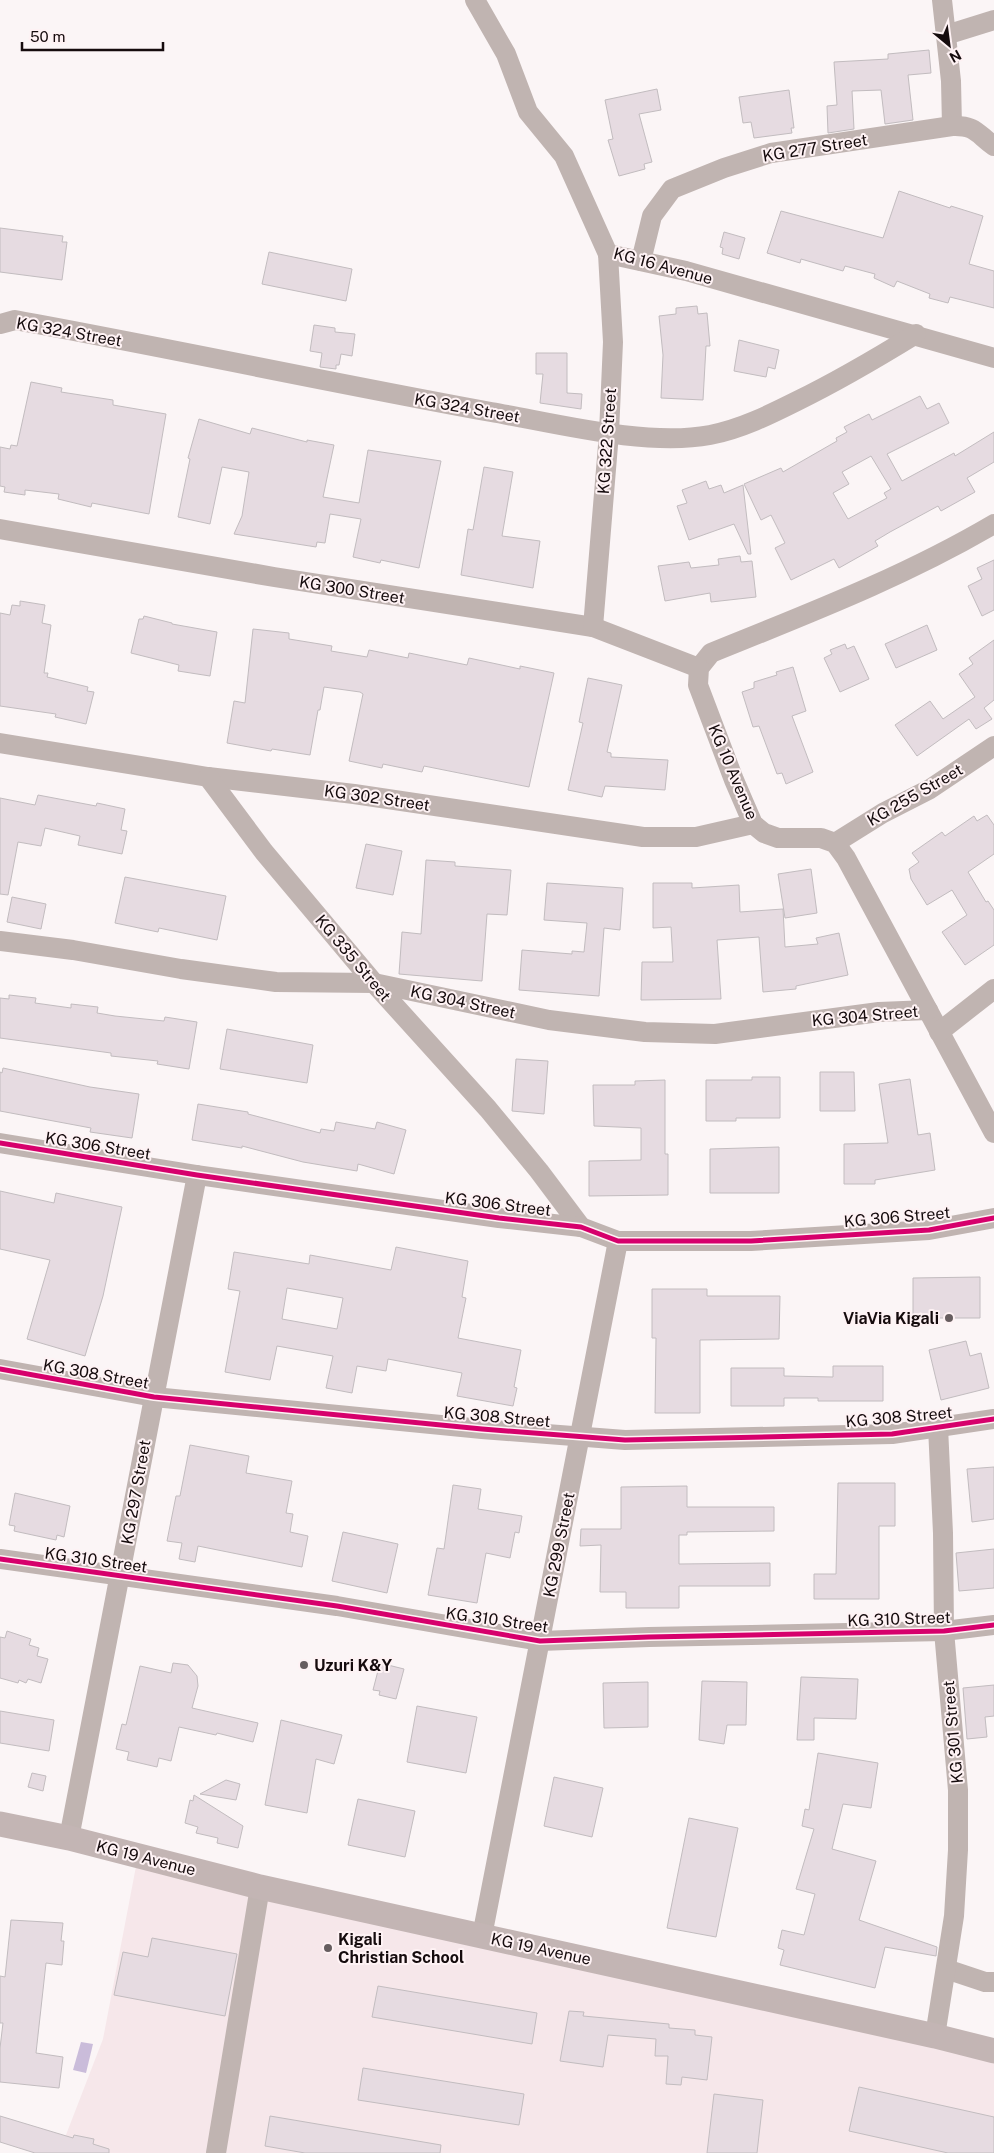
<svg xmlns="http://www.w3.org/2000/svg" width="994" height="2153" font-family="'Public Sans',sans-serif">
<rect width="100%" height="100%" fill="#fbf5f6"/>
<polygon fill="#f6e7ea" points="138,1856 994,2053 994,2153 59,2153 103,2039"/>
<polygon fill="#cabcda" points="81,2042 93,2044 86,2073 73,2070"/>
<g fill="#e6dbe1" stroke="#c2bcbf" fill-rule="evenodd">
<polygon points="929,50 931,73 908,75 913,120 885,124 881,90 852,91 854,129 828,133 827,106 837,105 834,62 888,59 888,54"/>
<polygon points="657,89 661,110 639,114 652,162 644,164 645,169 619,176 608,140 613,139 605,100"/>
<polygon points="789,90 794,128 791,128 792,133 754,138 751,122 743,123 739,97"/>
<polygon points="899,191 950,208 951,206 983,216 969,264 994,271 994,308 950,297 948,303 929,298 930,294 897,281 894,287 874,278 875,274 845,266 843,271 801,259 800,263 767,253 781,211 883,238"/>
<polygon points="0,228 63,236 62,242 67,242 62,280 0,272"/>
<polygon points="724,232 745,238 739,259 722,254 723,248 720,247"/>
<polygon points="269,252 352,269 346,301 262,284"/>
<polygon points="697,306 698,314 707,313 710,346 706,346 703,400 661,398 663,355 659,316 676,314 676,308"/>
<polygon points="314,325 335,328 335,332 355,334 352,356 341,354 339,365 336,365 336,369 320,367 322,353 310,351"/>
<polygon points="739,340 779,350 775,369 768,367 766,377 734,371"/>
<polygon points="536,353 567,353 567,393 582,394 581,409 540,403 543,374 536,374"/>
<polygon points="31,382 62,388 61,392 113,400 113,405 166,414 149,514 92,503 91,507 58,499 59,494 25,490 25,495 4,492 5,487 0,486 0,447 10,449 11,445 17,446"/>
<path d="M920,396L927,409L939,403L949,423L887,454L902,481L954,453L955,456L994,432V462L967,478L975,492L941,511L938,506L890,532L875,541L878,546L839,568L834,559L791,580L775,548L785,543L771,515L761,520L744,484L781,468L783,472L837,441L836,438L847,432L844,427L869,414L872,420ZM871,456L891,489L884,493L887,498L848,519L833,493L849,484L842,472Z"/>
<polygon points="199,419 250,434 252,428 307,442 307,440 334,445 323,497 359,503 368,450 441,461 419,568 381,560 380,563 353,557 361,519 330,514 325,543 317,542 316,547 234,534 242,516 249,472 222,467 210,524 178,517 190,459 188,458"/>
<polygon points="484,467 513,472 502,536 540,541 533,588 461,575 468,529 473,530"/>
<polygon points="706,481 709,489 721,485 724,493 743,485 751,554 748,554 734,524 689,540 677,506 687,503 682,490"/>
<polygon points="740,556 741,562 752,561 756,597 711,602 710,593 665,601 658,566 689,562 691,568 719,565 718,559"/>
<polygon points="994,560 994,610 982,616 968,586 982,579 977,568"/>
<polygon points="20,601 45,605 42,623 51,625 44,673 48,673 47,677 88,687 87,691 94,692 86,724 55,717 56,714 0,706 0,613 10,615 12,605 20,606"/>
<polygon points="144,616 172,623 172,624 217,632 210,676 178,671 179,665 131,653 139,619 143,619"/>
<polygon points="927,625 937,650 896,668 885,644"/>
<polygon points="253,629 289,633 289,639 332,646 331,651 367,657 369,650 408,658 409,653 467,665 469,658 520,669 520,666 554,673 529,787 424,766 422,772 383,764 382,768 349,761 363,694 360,692 324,687 320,710 318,710 310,755 272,749 271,751 227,743 234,701 245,703"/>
<polygon points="994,640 994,700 984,708 992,719 976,729 969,719 917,756 895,725 930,701 943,719 975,697 959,674 973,664 969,658"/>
<polygon points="845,644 847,649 854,646 869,679 840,692 824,658 832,654 830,650"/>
<polygon points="793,667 806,711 792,716 813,772 786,784 782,773 777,774 759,726 753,727 742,692 754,688 754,682 777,675 776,672"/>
<polygon points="588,678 622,685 607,752 611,753 611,757 668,760 665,790 605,786 602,797 568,790 583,723 579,722"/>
<polygon points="38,795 96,806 97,803 125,809 121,830 127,831 122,854 78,845 80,836 45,828 41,846 18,842 8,895 0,894 0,798 35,805"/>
<polygon points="987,815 994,825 994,854 968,872 986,902 988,901 994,910 994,945 965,965 942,932 967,915 952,890 927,905 911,879 909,869 919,862 912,853 942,832 945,836 974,816 977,821"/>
<polygon points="366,844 402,851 393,895 356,888"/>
<polygon points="426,860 455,862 455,866 511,870 507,915 487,914 482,981 399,974 402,932 421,934"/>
<polygon points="811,869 817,913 785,918 778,874"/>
<polygon points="125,877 226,896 217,940 159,928 158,932 115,923"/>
<polygon points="547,883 623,888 620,930 604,928 599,996 519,990 522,950 572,954 572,951 584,952 587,923 544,920"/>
<polygon points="653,883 692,883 692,888 739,885 740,912 783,909 785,947 818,944 816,938 839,933 848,975 796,986 796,989 763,992 759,937 717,940 721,999 641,1000 642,962 673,962 671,927 653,928"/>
<polygon points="12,897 46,904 41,929 7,922"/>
<polygon points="9,995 36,998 35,1003 71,1008 71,1004 98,1007 97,1013 115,1016 164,1021 165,1017 197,1022 189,1069 157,1064 158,1061 111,1056 111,1053 0,1038 0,998 9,999"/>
<polygon points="227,1029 313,1045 307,1083 220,1069"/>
<polygon points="516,1059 548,1061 544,1114 512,1111"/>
<polygon points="3,1068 90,1087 139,1094 132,1138 90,1132 91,1128 0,1111 0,1072 2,1073"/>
<polygon points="820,1072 854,1072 855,1111 820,1111"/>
<polygon points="752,1077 780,1077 780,1118 736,1118 736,1121 706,1121 706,1080 752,1080"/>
<polygon points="910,1079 918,1135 930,1133 935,1170 875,1180 875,1184 844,1184 844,1144 888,1143 879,1084"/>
<polygon points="665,1080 665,1154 668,1154 668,1195 589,1196 589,1161 641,1160 641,1128 594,1126 593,1085 635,1085 635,1081"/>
<polygon points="198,1104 248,1112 248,1114 320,1133 321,1129 334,1131 336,1122 375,1129 377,1122 406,1130 394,1174 358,1164 357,1171 303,1162 242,1146 242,1148 192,1140"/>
<polygon points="779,1147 779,1193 710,1193 710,1149"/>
<polygon points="0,1191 54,1203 56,1193 122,1207 103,1296 85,1356 27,1339 50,1260 0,1249"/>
<path d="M396,1247L468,1261L462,1297L466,1298L458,1338L521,1350L514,1387L517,1388L513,1406L457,1396L462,1373L388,1359L386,1371L357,1366L352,1393L326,1388L333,1356L277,1346L270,1380L225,1372L240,1291L228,1289L234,1252L309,1264L310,1255L391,1270ZM287,1288L343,1298L337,1329L282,1319Z"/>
<polygon points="980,1277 980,1318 913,1318 913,1278"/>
<polygon points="652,1289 707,1289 707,1296 780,1296 779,1339 700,1340 700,1413 655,1413 656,1338 652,1338"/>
<polygon points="966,1341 970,1356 981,1353 989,1388 941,1400 929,1350"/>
<polygon points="833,1366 883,1366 883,1401 818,1401 818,1398 784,1398 784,1406 731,1406 731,1368 784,1368 784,1376 833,1377"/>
<polygon points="190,1445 249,1456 246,1473 292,1481 286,1513 293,1514 290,1532 308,1536 302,1567 198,1546 195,1562 179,1559 182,1543 167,1541 176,1496 180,1496"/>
<polygon points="994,1467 994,1519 972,1522 967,1469"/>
<polygon points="838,1483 895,1483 895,1526 879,1526 879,1599 814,1599 814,1574 836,1574"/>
<polygon points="453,1485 481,1489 478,1509 522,1516 519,1533 515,1532 510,1558 486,1553 477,1603 428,1595 437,1548 444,1549"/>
<polygon points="687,1486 687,1507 774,1507 774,1531 687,1532 687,1535 679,1535 679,1564 770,1563 770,1586 679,1586 679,1608 626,1608 626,1592 600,1592 601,1545 580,1546 581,1529 621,1529 621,1487"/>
<polygon points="15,1493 70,1506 64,1537 57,1535 56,1540 14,1531 15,1526 9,1525"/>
<polygon points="343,1532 398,1544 387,1593 332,1581"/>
<polygon points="994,1549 994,1588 959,1591 956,1553"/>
<polygon points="7,1631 31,1639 29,1645 39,1648 37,1656 48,1659 41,1683 28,1679 26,1683 19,1680 18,1683 0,1678 0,1637 5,1638"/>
<polygon points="173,1663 188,1665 197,1676 198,1686 192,1708 258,1723 253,1742 217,1733 216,1735 179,1727 171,1761 159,1758 157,1767 127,1760 129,1752 116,1749 122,1724 126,1725 140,1666 171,1673"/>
<polygon points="380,1663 404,1669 396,1699 379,1695 380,1691 373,1690"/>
<polygon points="801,1677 858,1679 856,1719 814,1718 814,1740 797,1740"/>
<polygon points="702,1681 747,1682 746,1725 727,1725 724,1744 699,1740"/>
<polygon points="648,1682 648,1727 604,1728 603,1683"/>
<polygon points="994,1685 994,1716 985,1717 987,1737 967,1739 963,1688"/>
<polygon points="417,1706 477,1717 466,1773 407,1762"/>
<polygon points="0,1711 54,1720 49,1751 0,1743"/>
<polygon points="281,1720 342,1735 334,1764 316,1759 307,1813 265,1805"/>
<polygon points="818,1753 878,1763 871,1808 843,1804 832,1849 876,1861 859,1920 937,1947 936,1956 885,1947 875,1988 780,1965 784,1950 778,1948 782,1930 804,1935 815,1894 796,1889 814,1829 802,1826 805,1809 809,1810"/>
<polygon points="32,1773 46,1776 43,1791 28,1787"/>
<polygon points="554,1777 603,1788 592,1837 544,1826"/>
<polygon points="226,1780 240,1784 236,1800 200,1794"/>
<polygon points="194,1795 243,1826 238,1848 217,1843 218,1838 196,1833 198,1827 185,1823 190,1800 193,1801"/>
<polygon points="358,1799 415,1811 405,1857 348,1845"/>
<polygon points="689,1818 738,1828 716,1937 667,1928"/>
<polygon points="11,1920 63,1923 61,1941 64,1941 62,1965 46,1963 36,2053 63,2057 59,2088 0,2082 0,2048 3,2023 0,2023 0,1976 5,1977"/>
<polygon points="152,1938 237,1954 225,2016 114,1995 123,1952 148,1957"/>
<polygon points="378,1986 537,2013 532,2044 372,2017"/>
<polygon points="569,2011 584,2012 583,2016 669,2024 669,2028 695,2030 695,2035 712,2037 707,2080 682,2077 681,2085 666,2084 668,2056 655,2056 656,2039 608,2035 603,2067 560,2061"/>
<polygon points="363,2068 524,2094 519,2125 358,2100"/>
<polygon points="859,2087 994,2117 994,2153 948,2153 849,2131"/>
<polygon points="714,2094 763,2100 757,2153 707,2153"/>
<polygon points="0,2116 73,2138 74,2135 94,2139 93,2144 109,2149 109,2153 35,2153 0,2142"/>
<polygon points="270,2116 441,2145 440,2153 305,2153 265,2146"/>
</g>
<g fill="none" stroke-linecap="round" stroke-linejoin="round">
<g stroke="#c0b4b1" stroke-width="20">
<polyline points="475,0 506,54 528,112 564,156 608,254 686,271 994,358"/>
<polyline points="942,0 951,81 952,126"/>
<polyline points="946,35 994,20"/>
<path d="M641,261L652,216L672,189L724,168L771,153L952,126C976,125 977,134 994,146"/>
<path d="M0,324L15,320C174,349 332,383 491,412C555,423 646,447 710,435C741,429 769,415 797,401C838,381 877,358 916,334"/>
<path d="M994,524C904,577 807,614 711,653L699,668L698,685L734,780L753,824L764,833L778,838H821L835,843L846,858L994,1133"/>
<polyline points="0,529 274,577 593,627 699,668"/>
<polyline points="593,627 609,433 613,342 608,254"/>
<polyline points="0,743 208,777 354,794 643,837 696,837 753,824"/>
<polyline points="208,777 264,852 374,983 488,1109 539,1171 581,1227"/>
<polyline points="835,843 883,813 930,789 994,746"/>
<polyline points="0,941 73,950 181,969 276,982 374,983 549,1020 645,1032 715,1034 879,1012 928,1010"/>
<polyline points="939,1032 994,989"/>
<polyline points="0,1143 197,1175 499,1218 581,1227 618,1241 751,1241 929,1230 994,1218"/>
<polyline points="0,1369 154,1397 482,1429 625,1440 892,1434 994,1419"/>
<polyline points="0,1559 337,1606 540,1641 649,1637 944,1631 994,1625"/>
<polyline points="69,1838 197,1175"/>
<polyline points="482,1936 618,1241"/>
<polyline points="946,1969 985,1982 994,1982"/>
<polyline points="935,2036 954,1916 958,1850 958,1790 944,1631 943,1533 938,1427"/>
<polyline points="216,2153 260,1887"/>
</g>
<polyline stroke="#c3b5b4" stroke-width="25" points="0,1824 69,1838 260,1887 935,2036 994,2051"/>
<g stroke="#fef2f4" stroke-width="8">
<g id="cycleway">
<polyline points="0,1143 197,1175 499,1218 581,1227 618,1241 751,1241 929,1230 994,1218"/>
<polyline points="0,1369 154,1397 482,1429 625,1440 892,1434 994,1419"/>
<polyline points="0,1559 337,1606 540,1641 649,1637 944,1631 994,1625"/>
</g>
</g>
<use href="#cycleway" stroke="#d6006c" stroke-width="5"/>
</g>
<g fill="#665d5f" stroke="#fef2f4" stroke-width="2">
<circle cx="949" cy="1318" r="5"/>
<circle cx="304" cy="1665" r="5"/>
<circle cx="328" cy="1948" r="5"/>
</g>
<g text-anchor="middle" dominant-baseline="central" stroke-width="4" stroke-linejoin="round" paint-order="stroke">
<g font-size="16" fill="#150b0d" stroke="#fef2f4">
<text transform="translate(815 148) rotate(-9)">KG 277 Street</text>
<text transform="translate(663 266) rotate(15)">KG 16 Avenue</text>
<text transform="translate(69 332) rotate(10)">KG 324 Street</text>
<text transform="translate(467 408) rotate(10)">KG 324 Street</text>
<text transform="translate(607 441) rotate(-86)">KG 322 Street</text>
<text transform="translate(352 590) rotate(9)">KG 300 Street</text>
<text transform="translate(733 772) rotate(67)">KG 10 Avenue</text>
<text transform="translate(915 795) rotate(-30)">KG 255 Street</text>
<text transform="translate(377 798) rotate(8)">KG 302 Street</text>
<text transform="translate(353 958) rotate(50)">KG 335 Street</text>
<text transform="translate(463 1002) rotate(12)">KG 304 Street</text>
<text transform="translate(865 1016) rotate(-5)">KG 304 Street</text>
<text transform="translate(98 1146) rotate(9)">KG 306 Street</text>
<text transform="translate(498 1204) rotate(7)">KG 306 Street</text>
<text transform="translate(897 1217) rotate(-5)">KG 306 Street</text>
<text transform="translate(96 1374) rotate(10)">KG 308 Street</text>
<text transform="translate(497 1417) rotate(5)">KG 308 Street</text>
<text transform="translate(899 1417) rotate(-5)">KG 308 Street</text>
<text transform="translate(136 1492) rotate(-80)">KG 297 Street</text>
<text transform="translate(559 1545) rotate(-79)">KG 299 Street</text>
<text transform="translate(96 1560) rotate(8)">KG 310 Street</text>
<text transform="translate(899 1619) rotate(-2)">KG 310 Street</text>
<text transform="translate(497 1620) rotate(8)">KG 310 Street</text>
<text transform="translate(953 1732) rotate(-95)">KG 301 Street</text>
<text transform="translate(146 1858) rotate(14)">KG 19 Avenue</text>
<text transform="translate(541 1949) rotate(12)">KG 19 Avenue</text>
</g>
<g font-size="16" font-weight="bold" fill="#150b0d" stroke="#fef2f4" text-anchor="start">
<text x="939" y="1318" text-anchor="end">ViaVia Kigali</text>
<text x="314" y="1665">Uzuri K&amp;Y</text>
<text x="338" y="1939">Kigali<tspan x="338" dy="18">Christian School</tspan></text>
</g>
</g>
<g transform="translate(949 45) rotate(151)" stroke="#fef2f4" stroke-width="4" paint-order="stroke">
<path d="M0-4L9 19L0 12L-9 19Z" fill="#150b0d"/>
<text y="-8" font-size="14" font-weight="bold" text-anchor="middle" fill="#150b0d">N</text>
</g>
<path d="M22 42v8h141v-8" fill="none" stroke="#150b0d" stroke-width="2.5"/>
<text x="30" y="42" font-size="15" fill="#150b0d" stroke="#fef2f4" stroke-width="4" paint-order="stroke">50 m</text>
</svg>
